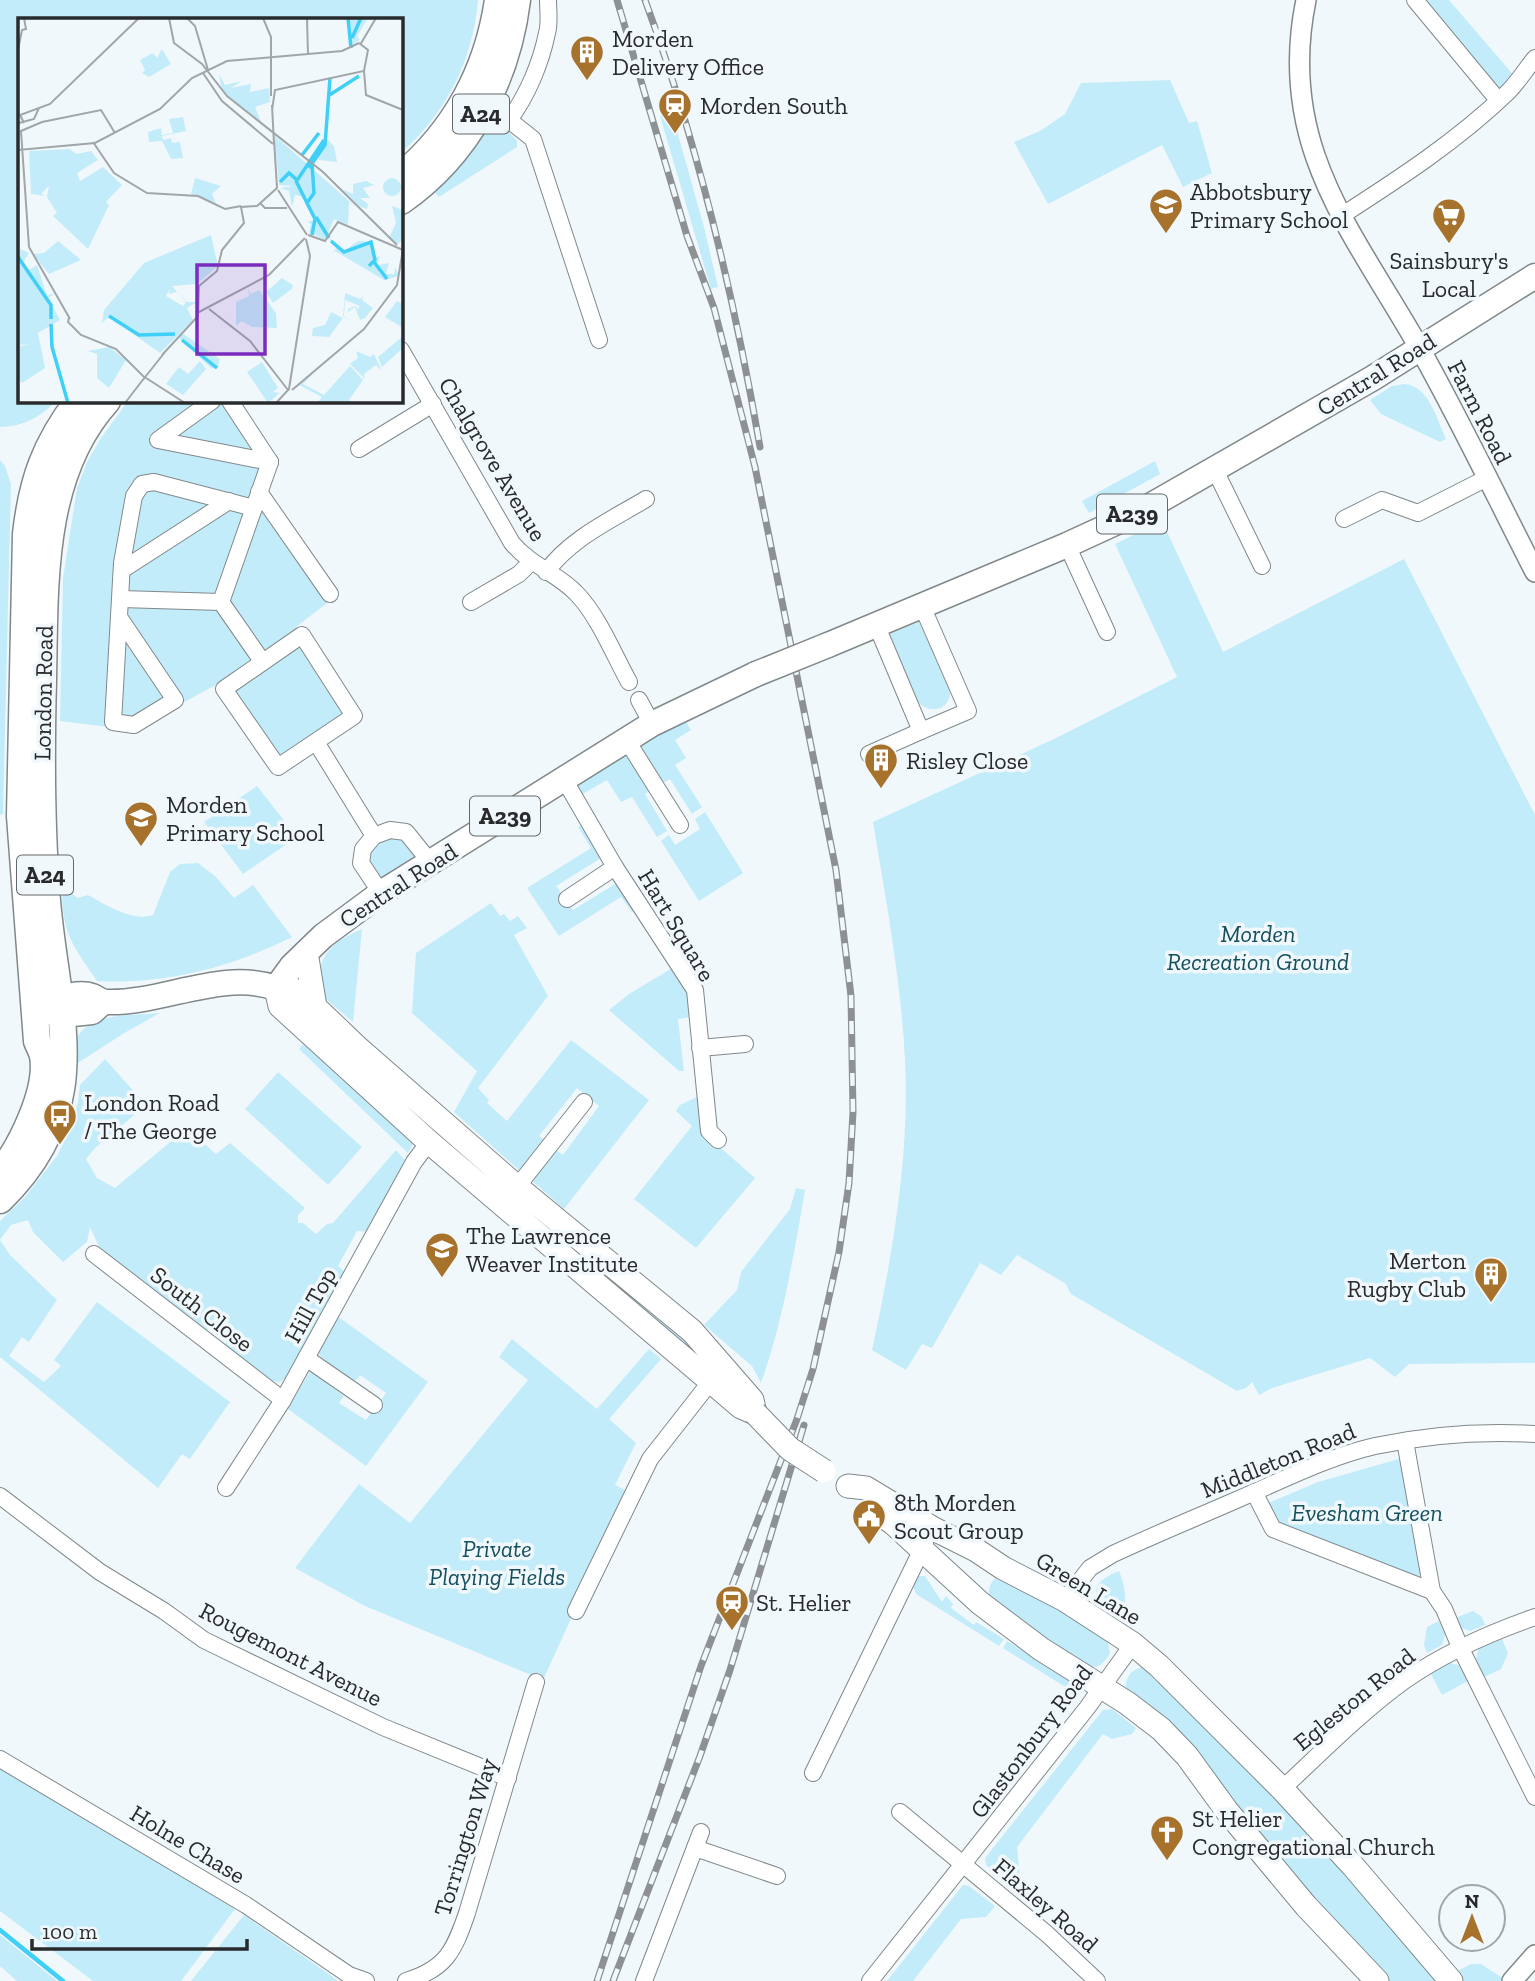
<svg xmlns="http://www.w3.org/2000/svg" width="1535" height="1981" font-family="'Zilla Slab',serif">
<rect width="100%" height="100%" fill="#f1f8fb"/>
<g fill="#c3ecfa">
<path d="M0,0H478C473,61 446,113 401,153V19H19V401H56C41,417 22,427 0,427Z"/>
<polygon points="1418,0 1449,0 1516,78 1499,97"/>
<polygon points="1170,80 1189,123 1197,121 1212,173 1183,187 1162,145 1048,204 1014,142 1040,131 1065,114 1081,83"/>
<polygon points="672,113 704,227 718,287 711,289 660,116"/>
<path d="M491,123L508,131L517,141V147L439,197L433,190C457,169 476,150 491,123Z"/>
<path d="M1405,384C1429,386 1437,420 1446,439L1440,442L1381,414L1370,400L1392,386Z"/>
<polygon points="128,401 228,401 267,464 256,494 331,600 296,627 350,715 280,762 225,684 212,687 133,730 60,721 63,578 77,488 87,462 101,438"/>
<polygon points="0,460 5,466 11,484 3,814 0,815"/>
<polygon points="1155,461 1160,474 1089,513 1082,501"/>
<path d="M1162,521L1223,652L1404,559L1535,815V1363L1409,1364L1395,1377L1370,1358L1272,1388L1259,1395L1252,1382L1246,1388L1237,1391L1071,1294L1066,1284L1017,1255L1001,1275L980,1263L932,1348L922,1344L906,1370L872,1350C892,1258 910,1154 905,1060C901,980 886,901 873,822L1054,739L1177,677L1115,544Z"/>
<path d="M919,622L950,689C952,709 931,716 918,702L890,634Z"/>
<polygon points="681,714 691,730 675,740 686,758 675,765 702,807 692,814 670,779 645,794 667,831 657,837 632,797 621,802 607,780 579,796 569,780"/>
<polygon points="257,786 297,837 243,874 204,822"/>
<polygon points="705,812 743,873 699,901 661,841 669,835 675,845 700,829 695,819"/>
<polygon points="587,822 606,855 556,886 573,910 620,881 637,908 632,912 621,897 559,936 527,888 591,848 578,827"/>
<polygon points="391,833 404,835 424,863 382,888 365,861 366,851"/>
<path d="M198,863L215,876L234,898L253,885L292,937C233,967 164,985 97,981C72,944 62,934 62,888L66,887L77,898L88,895C106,905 133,922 153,915L170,872L180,864Z"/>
<polygon points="491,903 500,916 504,914 510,921 518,916 527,928 514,935 548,996 478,1088 489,1100 487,1103 507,1121 571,1040 649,1100 564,1209 529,1178 552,1147 563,1155 599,1106 577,1088 539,1136 548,1143 521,1172 454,1112 477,1071 412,1013 416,953"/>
<path d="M362,929L353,1022L321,995C315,957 328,944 362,929Z"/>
<polygon points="674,967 690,991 693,1017 678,1019 684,1071 679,1071 609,1010 629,994"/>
<path d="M160,1013L126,1032L73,1066C73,1059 73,1050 75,1043C85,1011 133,1016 160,1013Z"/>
<polygon points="303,1044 413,1144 408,1153 299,1049"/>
<polygon points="105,1059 146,1105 95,1148 86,1159 97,1178 115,1188 187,1128 216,1154 230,1143 305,1208 298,1215 298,1223 303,1223 316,1234 327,1224 333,1223 396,1150 405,1160 371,1232 357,1231 338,1266 347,1274 344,1282 329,1300 289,1375 280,1382 267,1380 225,1346 229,1323 206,1330 131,1277 100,1249 90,1227 87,1242 63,1262 33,1232 28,1220 11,1225 0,1240 10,1255 57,1300 29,1342 22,1337 9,1356 44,1382 61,1366 54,1360 97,1302 230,1402 190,1459 182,1454 158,1488 0,1357 0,1221 25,1197 57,1156 70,1130 78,1102 80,1085"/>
<polygon points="278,1072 362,1147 328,1185 245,1109"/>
<polygon points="701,1095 705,1134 755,1178 696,1248 634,1199 692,1126 676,1111 680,1105"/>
<path d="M796,1188L805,1190C794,1254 783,1321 761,1383L752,1366L704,1325L737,1290L741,1272L790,1209Z"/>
<polygon points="562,1237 718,1367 747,1401 559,1239"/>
<polygon points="336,1315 428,1382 366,1466 288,1409 310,1371 344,1396 339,1403 366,1420 386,1393 360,1375 353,1384 317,1353"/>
<polygon points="512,1339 597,1409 649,1349 661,1359 609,1419 636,1443 615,1485 629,1492 543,1680 365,1606 295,1568 359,1484 410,1523 528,1380 499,1357"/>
<polygon points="1402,1458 1422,1573 1417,1578 1276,1522 1266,1504 1318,1482"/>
<path d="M1119,1571C1125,1585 1128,1604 1122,1618C1097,1602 1081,1586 1119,1571Z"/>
<polygon points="916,1576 925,1576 942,1602 946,1596 953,1604 951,1608 974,1625 976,1622 1004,1639 999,1646 916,1594 912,1584"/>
<path d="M999,1576H1004L1107,1637L1110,1653C1104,1664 1099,1668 1086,1667L989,1598C988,1588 990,1581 999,1576Z"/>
<polygon points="1473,1611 1482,1617 1485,1625 1470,1631 1459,1627 1455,1618"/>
<polygon points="1439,1621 1445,1635 1442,1645 1427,1653 1424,1645 1427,1627"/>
<polygon points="1502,1639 1508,1653 1501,1669 1484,1677 1476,1659 1478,1649"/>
<polygon points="1007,1641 1079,1685 1075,1693 1003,1648"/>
<polygon points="1450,1663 1461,1666 1468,1681 1442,1695 1431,1674"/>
<path d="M1148,1666L1258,1772L1429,1971L1435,1981H1384L1126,1691C1124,1676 1133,1667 1148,1666Z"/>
<polygon points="1112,1709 1136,1728 1132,1734 1112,1739 1103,1734 1017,1847 1020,1877 1012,1886 986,1865 985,1858 1103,1710"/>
<polygon points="0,1768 181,1875 235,1909 181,1981 93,1981 0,1911"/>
<polygon points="963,1885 969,1886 995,1906 986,1917 961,1919 913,1981 887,1981"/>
<polygon points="244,1915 333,1977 338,1981 191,1981"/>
<polygon points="0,1935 57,1981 17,1981 0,1966"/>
<polygon points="1471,1964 1481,1964 1507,1981 1455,1981 1450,1975"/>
</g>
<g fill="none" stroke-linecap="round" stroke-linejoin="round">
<polyline stroke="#40d0f7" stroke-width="4.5" points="0,1930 63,1981"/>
<g stroke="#81888a" stroke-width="18">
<g id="minor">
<polyline points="1415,0 1498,100"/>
<path d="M478,102L509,120C527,96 541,63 547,33C550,23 548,11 548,0"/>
<polyline points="509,120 533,139 599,340"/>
<path d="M1341,216C1400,178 1457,141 1508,92C1518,82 1526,69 1535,58"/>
<path d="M401,350L512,543C531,566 557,573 576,593C598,615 614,655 629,682"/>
<polyline points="212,401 158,440 270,462"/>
<polyline points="230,401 270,462"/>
<polyline points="359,449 433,404"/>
<polyline points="1215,470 1262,566"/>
<polyline points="259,492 330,594"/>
<polyline points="1344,519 1382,500 1418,513 1487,478"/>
<polyline points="1067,545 1107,632"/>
<polyline points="122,570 229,501"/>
<path d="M546,572C571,538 611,520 646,499"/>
<polyline points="121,599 221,602 262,661"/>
<polyline points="221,602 270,462"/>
<polyline points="471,602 519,574 531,562"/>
<polyline points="119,617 175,700 134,725 113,722 122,563 134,496 142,484 154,482 254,508"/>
<polyline points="876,624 921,731 968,711 922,606"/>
<polygon points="302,635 354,716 278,767 224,689"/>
<polyline points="639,700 652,724"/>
<polyline points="626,739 680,825"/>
<polyline points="316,742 374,836"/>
<polyline points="869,754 921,731"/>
<polyline points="564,779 615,867 695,990 709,1131 718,1140"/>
<polyline points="381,893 361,863 363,849 374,836 390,830 406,832 431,863"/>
<polyline points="567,899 615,867"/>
<polyline points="700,1048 745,1044"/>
<polyline points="517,1187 584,1102"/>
<polyline points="94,1254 283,1400"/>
<polyline points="306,1358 374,1405"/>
<polyline points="1405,1441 1432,1591 1444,1609 1460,1647 1535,1797"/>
<polyline points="226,1488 283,1400 414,1162 429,1142"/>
<polyline points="1254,1492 1273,1529 1432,1591"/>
<polyline points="0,1496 100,1572 164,1611 204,1640 383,1727 508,1778"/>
<path d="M1065,1600L1090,1568L1113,1554C1158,1533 1205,1514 1250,1494C1291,1476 1332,1456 1375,1446C1427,1435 1482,1431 1535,1434"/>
<polyline points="576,1611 650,1459 711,1381"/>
<polyline points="0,1759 246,1905 349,1975 366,1981"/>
<polyline points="813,1773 925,1543"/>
<path d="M1282,1789C1322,1752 1360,1713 1404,1681C1444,1653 1489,1633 1535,1617"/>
<polyline points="900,1812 1047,1934 1097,1981"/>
<polyline points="695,1848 777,1876"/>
<path d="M406,1981C446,1969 454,1951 467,1913L536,1682"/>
<polyline points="644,1981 701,1832"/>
<polyline points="870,1981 1087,1708 1133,1644"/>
</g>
</g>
<g stroke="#81888a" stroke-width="22">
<g id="tertiary">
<path d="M1306,0C1276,146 1353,231 1420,349C1461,422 1497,498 1535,572"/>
<polyline points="1512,1981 1535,1955"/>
</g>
</g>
<g stroke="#81888a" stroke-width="25">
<g id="secondary">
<polyline points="306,952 315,1007"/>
<polygon points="276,988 292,989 315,1007 359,1049 517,1187 692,1331 752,1400 755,1413 741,1407 429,1142 280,1006"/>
<polyline points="848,1486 866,1488 934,1529 976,1550 1003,1568 1065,1600 1133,1644 1159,1666 1282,1789 1353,1866 1451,1981"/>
<polyline points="872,1509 893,1523 980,1603 1041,1649 1127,1703 1161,1729 1187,1756 1227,1811 1306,1906 1377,1981"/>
</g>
</g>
<g stroke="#81888a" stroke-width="27">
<g id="primary">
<polyline points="828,645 1067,545 1143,510 1373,378 1535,276"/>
<path d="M49,1012L51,1004C60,996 81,992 92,996C97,998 100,1001 106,1002C163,1004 221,969 276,988L292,966L323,936L381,893L652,724L756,674"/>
<polyline points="63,1015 92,1012 103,1002"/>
</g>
</g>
<g stroke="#81888a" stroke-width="29">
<g id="trunk">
<path d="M401,176C455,131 488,70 498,0"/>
<path d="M401,201C468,154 507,81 517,0"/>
<path d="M0,1173C21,1147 49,1090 43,1056C42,1051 39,1046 37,1041L20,816L26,534C32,481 45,444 78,401"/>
<path d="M0,1200C97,1106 57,1017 47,901C41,827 41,753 43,679C45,585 40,475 107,401"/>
</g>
</g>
<use href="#minor" stroke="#fff" stroke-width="16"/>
<use href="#tertiary" stroke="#fff" stroke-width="19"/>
<use href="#secondary" stroke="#fff" stroke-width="23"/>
<use href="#primary" stroke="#fff" stroke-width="24"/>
<use href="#trunk" stroke="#fff" stroke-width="26"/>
<g stroke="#8d9193" stroke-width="7">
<g id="rail">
<path d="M645,0C698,144 734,296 760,447"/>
<polyline points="597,1981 701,1666 797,1419 813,1369 839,1252 849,1183 853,1112 851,996 836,870 755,467 714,308 687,236 617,0"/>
<polyline points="613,1981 700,1756 730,1670 804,1425"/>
</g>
</g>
<use href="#rail" stroke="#f1f8fb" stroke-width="4.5" stroke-dasharray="13" stroke-linecap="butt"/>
<g stroke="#81888a" stroke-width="25" stroke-linecap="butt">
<polyline id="secondary-bridge" points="755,1413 790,1449 824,1471"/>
</g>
<g stroke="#81888a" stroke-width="27" stroke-linecap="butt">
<polyline id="primary-bridge" points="756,674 828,645"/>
</g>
<use href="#secondary-bridge" stroke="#fff" stroke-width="23"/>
<use href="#primary-bridge" stroke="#fff" stroke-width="24"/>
</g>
<defs>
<g id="building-pin" transform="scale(1.75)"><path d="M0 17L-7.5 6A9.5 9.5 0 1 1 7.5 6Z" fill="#a7722c" stroke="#f1f8fb"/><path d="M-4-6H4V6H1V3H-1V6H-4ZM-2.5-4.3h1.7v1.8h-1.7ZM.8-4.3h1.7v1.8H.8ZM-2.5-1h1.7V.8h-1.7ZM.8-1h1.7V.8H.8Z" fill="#fff"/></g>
<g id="station-pin" transform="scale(1.75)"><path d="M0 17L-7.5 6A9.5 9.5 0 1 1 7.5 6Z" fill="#a7722c" stroke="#f1f8fb"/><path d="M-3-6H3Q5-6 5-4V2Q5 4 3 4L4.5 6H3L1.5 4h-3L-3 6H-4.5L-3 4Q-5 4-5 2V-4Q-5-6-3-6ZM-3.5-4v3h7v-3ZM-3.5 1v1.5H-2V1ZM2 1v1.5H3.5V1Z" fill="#fff"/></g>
<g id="school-pin" transform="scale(1.75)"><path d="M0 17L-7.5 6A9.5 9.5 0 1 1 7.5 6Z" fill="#a7722c" stroke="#f1f8fb"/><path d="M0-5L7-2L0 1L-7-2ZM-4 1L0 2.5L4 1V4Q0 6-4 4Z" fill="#fff"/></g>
<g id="supermarket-pin" transform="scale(1.75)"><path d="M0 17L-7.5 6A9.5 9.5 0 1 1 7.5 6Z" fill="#a7722c" stroke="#f1f8fb"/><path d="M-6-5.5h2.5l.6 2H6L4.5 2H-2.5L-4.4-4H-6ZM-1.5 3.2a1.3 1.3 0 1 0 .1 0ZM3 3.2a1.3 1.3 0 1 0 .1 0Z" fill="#fff"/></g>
<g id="bus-pin" transform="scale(1.75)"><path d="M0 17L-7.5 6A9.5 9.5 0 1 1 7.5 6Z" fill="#a7722c" stroke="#f1f8fb"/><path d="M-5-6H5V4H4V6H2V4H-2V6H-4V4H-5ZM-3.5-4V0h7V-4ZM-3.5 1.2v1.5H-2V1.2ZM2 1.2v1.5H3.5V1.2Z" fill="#fff"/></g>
<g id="civic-pin" transform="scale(1.75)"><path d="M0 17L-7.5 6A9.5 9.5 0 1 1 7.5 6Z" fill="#a7722c" stroke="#f1f8fb"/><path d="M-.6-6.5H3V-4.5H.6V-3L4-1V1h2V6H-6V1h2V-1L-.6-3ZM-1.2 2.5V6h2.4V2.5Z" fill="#fff"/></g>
<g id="church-pin" transform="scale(1.75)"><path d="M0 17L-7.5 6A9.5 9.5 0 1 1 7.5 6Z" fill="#a7722c" stroke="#f1f8fb"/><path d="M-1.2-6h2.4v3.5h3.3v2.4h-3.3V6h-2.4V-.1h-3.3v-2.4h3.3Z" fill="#fff"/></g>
</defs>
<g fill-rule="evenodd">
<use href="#building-pin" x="587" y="52"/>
<use href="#station-pin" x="675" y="105"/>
<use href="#school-pin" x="1166" y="205"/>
<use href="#supermarket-pin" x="1449" y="215"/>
<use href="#building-pin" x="881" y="760"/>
<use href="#school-pin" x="141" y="818"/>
<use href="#bus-pin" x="60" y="1116"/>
<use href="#school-pin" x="442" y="1249"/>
<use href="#building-pin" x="1491" y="1274"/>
<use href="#civic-pin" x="869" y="1516"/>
<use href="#station-pin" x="732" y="1602"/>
<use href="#church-pin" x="1167" y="1832"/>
</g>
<g text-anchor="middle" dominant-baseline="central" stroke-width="7" stroke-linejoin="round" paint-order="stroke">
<g fill="#f1f8fb" stroke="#646869" stroke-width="2">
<rect x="453" y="94.5" width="56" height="39" rx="5"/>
<rect x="1097" y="494.5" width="70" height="39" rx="5"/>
<rect x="470" y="796.5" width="70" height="39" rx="5"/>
<rect x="17" y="855.5" width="56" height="39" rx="5"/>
</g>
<g font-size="23" font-weight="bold" fill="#282a2b">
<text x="481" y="114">A24</text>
<text x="1132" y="514">A239</text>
<text x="505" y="816">A239</text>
<text x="45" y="875">A24</text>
</g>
<g font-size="24" fill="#282a2b" stroke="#f1f8fb" text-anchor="start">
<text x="612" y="38">Morden<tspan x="612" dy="28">Delivery Office</tspan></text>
<text x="700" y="105">Morden South</text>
<text x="1190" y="191">Abbotsbury<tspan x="1190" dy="28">Primary School</tspan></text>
<text x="1449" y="260" text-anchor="middle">Sainsbury's<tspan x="1449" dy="28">Local</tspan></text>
<text x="906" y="760">Risley Close</text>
<text x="166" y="804">Morden<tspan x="166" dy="28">Primary School</tspan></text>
<text x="84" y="1102">London Road<tspan x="84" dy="28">/ The George</tspan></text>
<text x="466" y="1235">The Lawrence<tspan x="466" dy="28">Weaver Institute</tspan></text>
<text x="1466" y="1260" text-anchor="end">Merton<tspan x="1466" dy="28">Rugby Club</tspan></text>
<text x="894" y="1502">8th Morden<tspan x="894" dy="28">Scout Group</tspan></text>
<text x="756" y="1602">St. Helier</text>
<text x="1192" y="1818">St Helier<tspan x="1192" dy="28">Congregational Church</tspan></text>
</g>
<g font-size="24" fill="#282a2b" stroke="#f1f8fb">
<text transform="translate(1376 374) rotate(-32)">Central Road</text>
<text transform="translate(1480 412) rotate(63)">Farm Road</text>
<text transform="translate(493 459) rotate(59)">Chalgrove Avenue</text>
<text transform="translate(43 693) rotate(-89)">London Road</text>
<text transform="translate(398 885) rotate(-33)">Central Road</text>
<text transform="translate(677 925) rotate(59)">Hart Square</text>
<text transform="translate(310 1305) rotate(-61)">Hill Top</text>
<text transform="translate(202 1309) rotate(38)">South Close</text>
<text transform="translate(1278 1460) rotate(-22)">Middleton Road</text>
<text transform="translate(1089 1588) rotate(31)">Green Lane</text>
<text transform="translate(291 1654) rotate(27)">Rougemont Avenue</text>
<text transform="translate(1354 1699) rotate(-39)">Egleston Road</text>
<text transform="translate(1031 1741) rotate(-53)">Glastonbury Road</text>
<text transform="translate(465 1837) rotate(-73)">Torrington Way</text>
<text transform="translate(188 1844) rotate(31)">Holne Chase</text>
<text transform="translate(1046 1905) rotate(41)">Flaxley Road</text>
</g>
<g font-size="24" font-style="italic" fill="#144f5f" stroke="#f1f8fb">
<text x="1258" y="933">Morden<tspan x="1258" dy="28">Recreation Ground</tspan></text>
<text x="1367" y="1512">Evesham Green</text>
<text x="497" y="1548">Private<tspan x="497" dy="28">Playing Fields</tspan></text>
</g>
</g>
<g transform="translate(18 18)">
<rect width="385" height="385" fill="#f1f8fb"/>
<path d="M330,0H350L339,18L342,22L333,27ZM144,31L153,46L131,59L124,55L127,52L122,42L135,35L139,40ZM201,56L207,67L224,63L213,70L233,66L232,74L251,70L252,84L237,89L244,106L204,73ZM165,99L168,113L144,118L145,122L153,120L154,125L162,124L165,140L153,141L144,123L131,124L130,114L143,110L144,117L155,115L151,101ZM256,117L338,189L331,184L330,207L316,201L307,222L291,214L293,206L289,204L298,201L288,179L277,177L274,189L271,173L262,170L276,168L261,167ZM308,120L316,128L319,144L301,142L300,137L294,145ZM52,131L58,136L73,133L80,142L59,155L62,163L85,149L104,167L88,184L91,187L70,231L35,198L39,195L29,179L31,168L23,176L28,178L13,176L11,133ZM177,160L203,168L194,176L198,185L173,176ZM365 169a9 9 0 1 1 18 0a9 9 0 1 1-18 0ZM348,163L356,167L345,170L352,180H342L350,186L349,191L341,188L324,171L335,176V166ZM374,188L385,192V222L379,226L371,220L378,205ZM193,217L200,248L179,266L154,268L159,274L151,276L152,271L148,278L165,288L168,284L160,274L169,284H179L169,290L175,302L142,335L91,299L84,305L86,292L126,245ZM311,220L326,233L340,223L354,224V236L357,240L362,238L359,247L371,245L368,256H376L377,249L381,258L366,262L317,233L314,236L318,230ZM40,223L63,242L31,256L15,236L26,235ZM2,231L11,235L5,244L11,252L19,247L29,278L39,274L30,280L42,302L20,315L27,350L4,365L0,361V329L9,326L0,327ZM264,260L275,267L274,271L255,285L248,274ZM230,271L233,276L241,272L258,295L259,310L234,309L224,303L218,308V284L231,278ZM327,275L342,281L345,278L344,282L355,290L347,300L342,302L337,289L330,294V291L337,288L340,291L342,288L327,282L326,298L334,305L325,298ZM379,283L385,286V310L367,299ZM313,294L325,300L311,319L294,318L295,310L307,307ZM164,315L202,341L199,351L193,350L160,319ZM385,318V330L364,349L360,339ZM91,329L108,342L91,370L79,360V336L70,333ZM338,333L352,339L356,336L364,353L358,347L346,356L347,361L332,346L340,340ZM182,343L188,351L165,377L148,366L161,349L170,356ZM244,344L260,370L255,374L262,375L250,385L229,354ZM303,347L285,366L306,377L332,348L345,362L331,382L335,385H299L304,379L281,367L275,372Z" fill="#c3ecfa"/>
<path fill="none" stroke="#40d0f7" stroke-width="3.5" d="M330,0L333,30M334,20L343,0M310,78L341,58M284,137L301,115M291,150L307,127L312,60M278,163L297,201L294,217M262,164L271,155L279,162M278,164L306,122M289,185L296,175L294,146M298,199L311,220M313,223L326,234L353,224L357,242L351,248M0,239L33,287V301M356,244L369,261M91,298L121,317L157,316M33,306L34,329L50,385M164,322L199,350"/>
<path fill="none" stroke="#a1a6a8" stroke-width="2" d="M151,0L156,25L184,46L209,78L305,154L379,227M169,0L177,8L190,52M198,0H230M245,0L253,19V78M289,0L290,37M342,27L358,0M0,32L4,12L8,11L6,0M346,53L348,77L385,92M185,55L204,83L255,126M254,87L256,126M254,92L257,72L346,53L350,32L341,25M1,105L16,101L21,90M6,105L2,97L32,86L121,0M75,124L96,155L129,175L180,178L207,191L223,188M0,132L77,125L142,91L174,60L209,43L324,33L341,25M260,172L289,217M242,185L247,190H269M290,217L307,223L320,204L385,232M191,291L232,323L270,372M181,294L251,257L287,220M51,300L50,304L63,317L98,331L125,358L167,385M52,301L11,229L3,113L24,104L83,92L97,115M144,337L180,298L181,268L199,253L204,232L226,205L223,189L239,188L259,170L256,122M124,363L147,334M274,372L346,311L379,267L385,231M107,385L127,359M258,385L271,371L292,238L288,221"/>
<path fill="#7b2cbf" fill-opacity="0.15" stroke="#7b2cbf" stroke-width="3.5" d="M179,247H247V336H179Z"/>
<rect width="385" height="385" fill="none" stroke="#282a2b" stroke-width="3.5"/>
</g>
<g transform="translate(1472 1918)"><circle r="33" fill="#f1f8fb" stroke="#a1a6a8" stroke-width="2"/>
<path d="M0-5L12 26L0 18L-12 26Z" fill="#a7722c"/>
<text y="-10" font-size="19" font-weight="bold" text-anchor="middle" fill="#282a2b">N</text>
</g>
<path d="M32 1939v10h215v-10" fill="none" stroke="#282a2b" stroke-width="3.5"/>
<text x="42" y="1939" font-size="21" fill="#282a2b" stroke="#f1f8fb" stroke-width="5" paint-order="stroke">100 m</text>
</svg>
